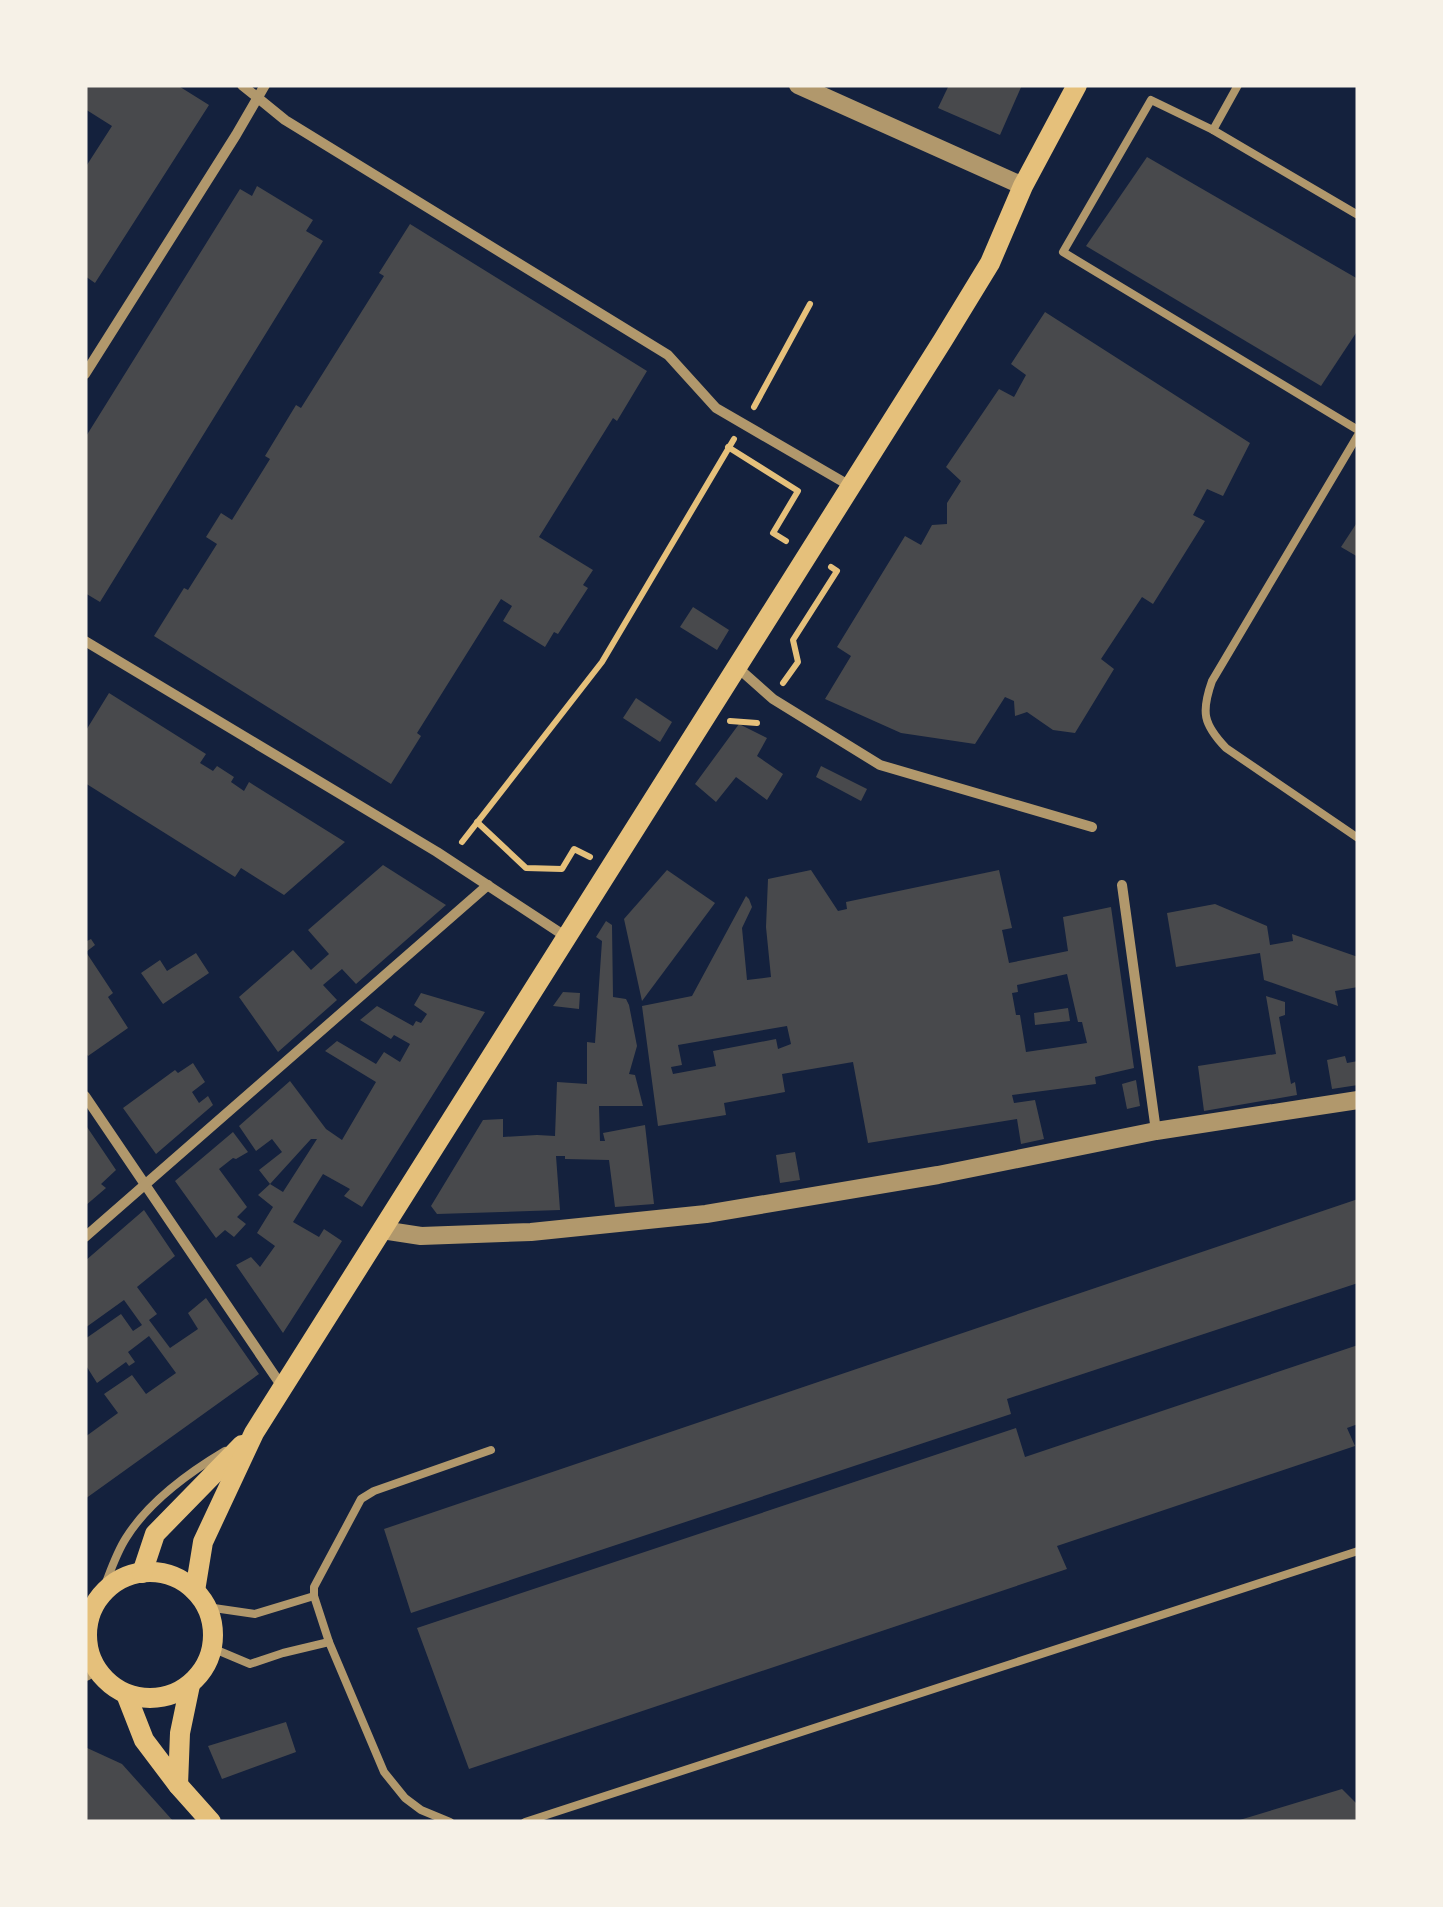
<svg xmlns="http://www.w3.org/2000/svg" width="1443" height="1907" font-family="Arial,sans-serif">
<rect width="100%" height="100%" fill="#14213d"/>
<g fill="#48494c" fill-rule="evenodd">
<polygon points="85,85 177,85 209,105 95,283 85,276 85,168 112,126 85,109"/>
<polygon points="949,85 1022,85 1000,135 938,108"/>
<polygon points="1147,157 1358,279 1358,330 1321,386 1086,246"/>
<polygon points="257,186 313,220 306,231 323,241 100,602 85,593 85,438 240,189 252,196"/>
<polygon points="410,224 647,371 617,421 613,418 539,537 593,570 583,585 588,588 558,634 554,632 545,647 503,621 512,606 501,599 417,733 421,736 391,784 154,636 184,588 188,590 217,544 206,537 221,513 232,520 270,459 265,456 296,405 301,408 384,276 379,273"/>
<polygon points="1045,312 1250,443 1223,496 1207,489 1193,515 1205,521 1153,604 1142,597 1101,659 1114,669 1075,733 1053,730 1027,712 1015,716 1014,701 1005,697 975,744 901,733 825,699 851,656 837,647 905,536 921,545 932,525 947,524 947,503 961,481 946,467 999,389 1014,397 1026,375 1011,364"/>
<polygon points="1358,521 1358,557 1341,547"/>
<polygon points="693,607 729,630 717,650 680,627"/>
<polygon points="109,693 206,754 200,763 213,771 217,766 234,777 231,782 244,791 249,782 345,842 284,895 241,868 235,877 85,783 85,732"/>
<polygon points="636,698 672,722 660,742 623,718"/>
<polygon points="739,724 767,738 757,756 783,774 767,800 736,777 716,802 695,784"/>
<polygon points="821,766 867,789 861,801 816,777"/>
<polygon points="383,865 446,905 356,984 342,969 323,985 337,1000 278,1052 239,997 293,950 311,970 329,954 308,930"/>
<polygon points="667,870 715,903 642,1001 624,919"/>
<path d="M811,870L838,911L847,909L846,902L999,870L1012,928L1002,930L1009,963L1068,951L1063,917L1111,907L1134,1068L1095,1077L1096,1084L1012,1095L1014,1103L1035,1100L1044,1139L1021,1144L1017,1119L868,1143L853,1062L782,1074L785,1092L724,1103L726,1115L658,1126L642,1006L692,996L746,896L749,899L752,907L742,928L747,980L771,977L766,927L768,879ZM1067,974L1078,1022H1082L1087,1043L1026,1052L1020,1015H1016L1012,993L1018,992L1017,985ZM787,1026L791,1044L778,1049L776,1039L713,1051L716,1066L673,1074L671,1067L682,1065L678,1045Z"/>
<polygon points="1215,904 1267,926 1270,945 1293,941 1292,934 1358,957 1358,987 1335,991 1338,1006 1264,980 1260,953 1176,967 1167,913"/>
<polygon points="606,921 612,925 613,997 626,999 629,1005 637,1046 629,1074 635,1075 643,1106 599,1106 600,1141 605,1141 603,1133 645,1125 654,1204 615,1207 609,1160 565,1159 565,1156 556,1156 560,1210 437,1214 431,1206 483,1120 503,1119 503,1137 537,1135 555,1136 557,1082 587,1084 587,1042 595,1043 602,941 596,937"/>
<polygon points="91,939 95,945 86,952 113,993 108,997 128,1028 88,1056 85,1052 85,942"/>
<polygon points="196,953 209,973 163,1004 141,973 160,960 167,971"/>
<polygon points="563,992 580,993 579,1009 553,1006"/>
<path d="M421,993L485,1012L362,1207L344,1196L350,1189L323,1174L293,1222L319,1237L324,1229L342,1241L283,1333L236,1265L251,1257L260,1267L275,1246L257,1233L273,1207L258,1195L270,1184L259,1170L282,1152L272,1139L256,1151L239,1126L290,1081L326,1129L342,1140L376,1082L325,1051L337,1041L376,1064L384,1052L400,1062L410,1044L394,1035L391,1039L360,1020L377,1006L413,1026L416,1021L421,1023L427,1014L414,1005ZM311,1139H317L283,1192L270,1184Z"/>
<polygon points="1266,996 1285,1002 1285,1015 1279,1017 1291,1084 1295,1082 1297,1095 1204,1111 1198,1066 1276,1054"/>
<polygon points="1068,1008 1070,1021 1035,1025 1034,1013"/>
<polygon points="1345,1056 1347,1063 1358,1061 1358,1085 1332,1089 1327,1060"/>
<polygon points="193,1063 205,1082 192,1092 199,1103 208,1096 213,1105 156,1154 123,1108 175,1070 178,1073"/>
<polygon points="1136,1080 1140,1106 1127,1109 1122,1084"/>
<polygon points="85,1124 116,1170 101,1184 106,1188 85,1206"/>
<polygon points="233,1132 248,1152 236,1159 233,1158 219,1169 247,1207 237,1217 246,1224 234,1237 225,1230 216,1238 175,1181"/>
<polygon points="795,1152 800,1180 780,1183 776,1155"/>
<polygon points="1358,1199 1358,1283 1007,1399 1011,1414 411,1613 384,1529"/>
<polygon points="144,1210 175,1256 137,1287 157,1314 149,1320 170,1348 198,1329 188,1313 206,1298 259,1374 85,1499 85,1437 118,1413 104,1394 132,1375 146,1394 176,1373 149,1336 128,1352 135,1362 129,1366 126,1362 97,1383 85,1364 85,1339 121,1314 133,1331 142,1325 124,1300 85,1328 85,1261"/>
<polygon points="1358,1345 1358,1424 1347,1428 1355,1446 1057,1546 1067,1569 469,1769 417,1628 1016,1428 1025,1457"/>
<polygon points="286,1722 296,1752 222,1779 208,1746"/>
<polygon points="85,1747 122,1764 174,1822 85,1822"/>
<polygon points="1342,1789 1358,1805 1358,1822 1233,1822"/>
</g>
<g fill="none" stroke-linecap="round" stroke-linejoin="round">
<g stroke="#e5c07b" stroke-width="6">
<polyline points="754,407 810,304"/>
<polyline points="728,447 798,491 773,533 786,541"/>
<polyline points="783,683 798,662 793,640 837,571 831,567"/>
<polyline points="730,721 757,723"/>
<polyline points="477,822 526,868 562,869 574,849 590,857"/>
<polyline points="462,842 602,662 734,439"/>
</g>
<g stroke="#b1986c" stroke-width="8">
<polyline points="1238,85 1213,130 1151,100 1063,252 1358,430"/>
<polyline points="1213,130 1358,215"/>
<path d="M1358,435L1212,681C1201,712 1203,724 1226,748L1358,838"/>
<path d="M101,1595C109,1576 115,1555 126,1538C149,1501 188,1473 225,1451"/>
<polyline points="207,1607 255,1614 314,1596"/>
<polyline points="212,1648 250,1664 283,1653 329,1642"/>
<polyline points="450,1822 421,1810 405,1798 384,1772 329,1642 314,1596 314,1587 361,1499 374,1491 491,1450"/>
<polyline points="525,1822 1358,1551"/>
</g>
<g stroke="#b1986c" stroke-width="10">
<polyline points="242,85 285,120 668,355 716,408 852,487"/>
<polyline points="85,374 236,135 265,85"/>
<polyline points="85,641 437,852 568,938"/>
<polyline points="737,667 773,699 880,765 1092,827"/>
<polyline points="1122,885 1156,1131"/>
<polyline points="85,1096 283,1388"/>
<polyline points="85,1237 488,885"/>
</g>
<g stroke="#b1986c" stroke-width="18">
<polyline points="798,85 1023,186"/>
<polyline points="382,1230 421,1236 531,1232 706,1214 938,1175 1156,1131 1358,1100"/>
<polyline points="85,1615 89,1618"/>
<polyline points="85,1672 95,1666"/>
</g>
<g stroke="#e5c07b" stroke-width="20">
<circle cx="150" cy="1635" r="63"/>
<polyline points="142,1573 155,1534 242,1445"/>
<polyline points="195,1591 203,1542 254,1433 943,340 990,263 1023,186 1077,85"/>
<polyline points="126,1694 144,1740 178,1785 211,1822"/>
<polyline points="178,1785 180,1733 190,1685"/>
</g>
</g>
<rect width="1443" height="1907" fill="none" stroke="#f6f1e7" stroke-width="175"/>
</svg>
